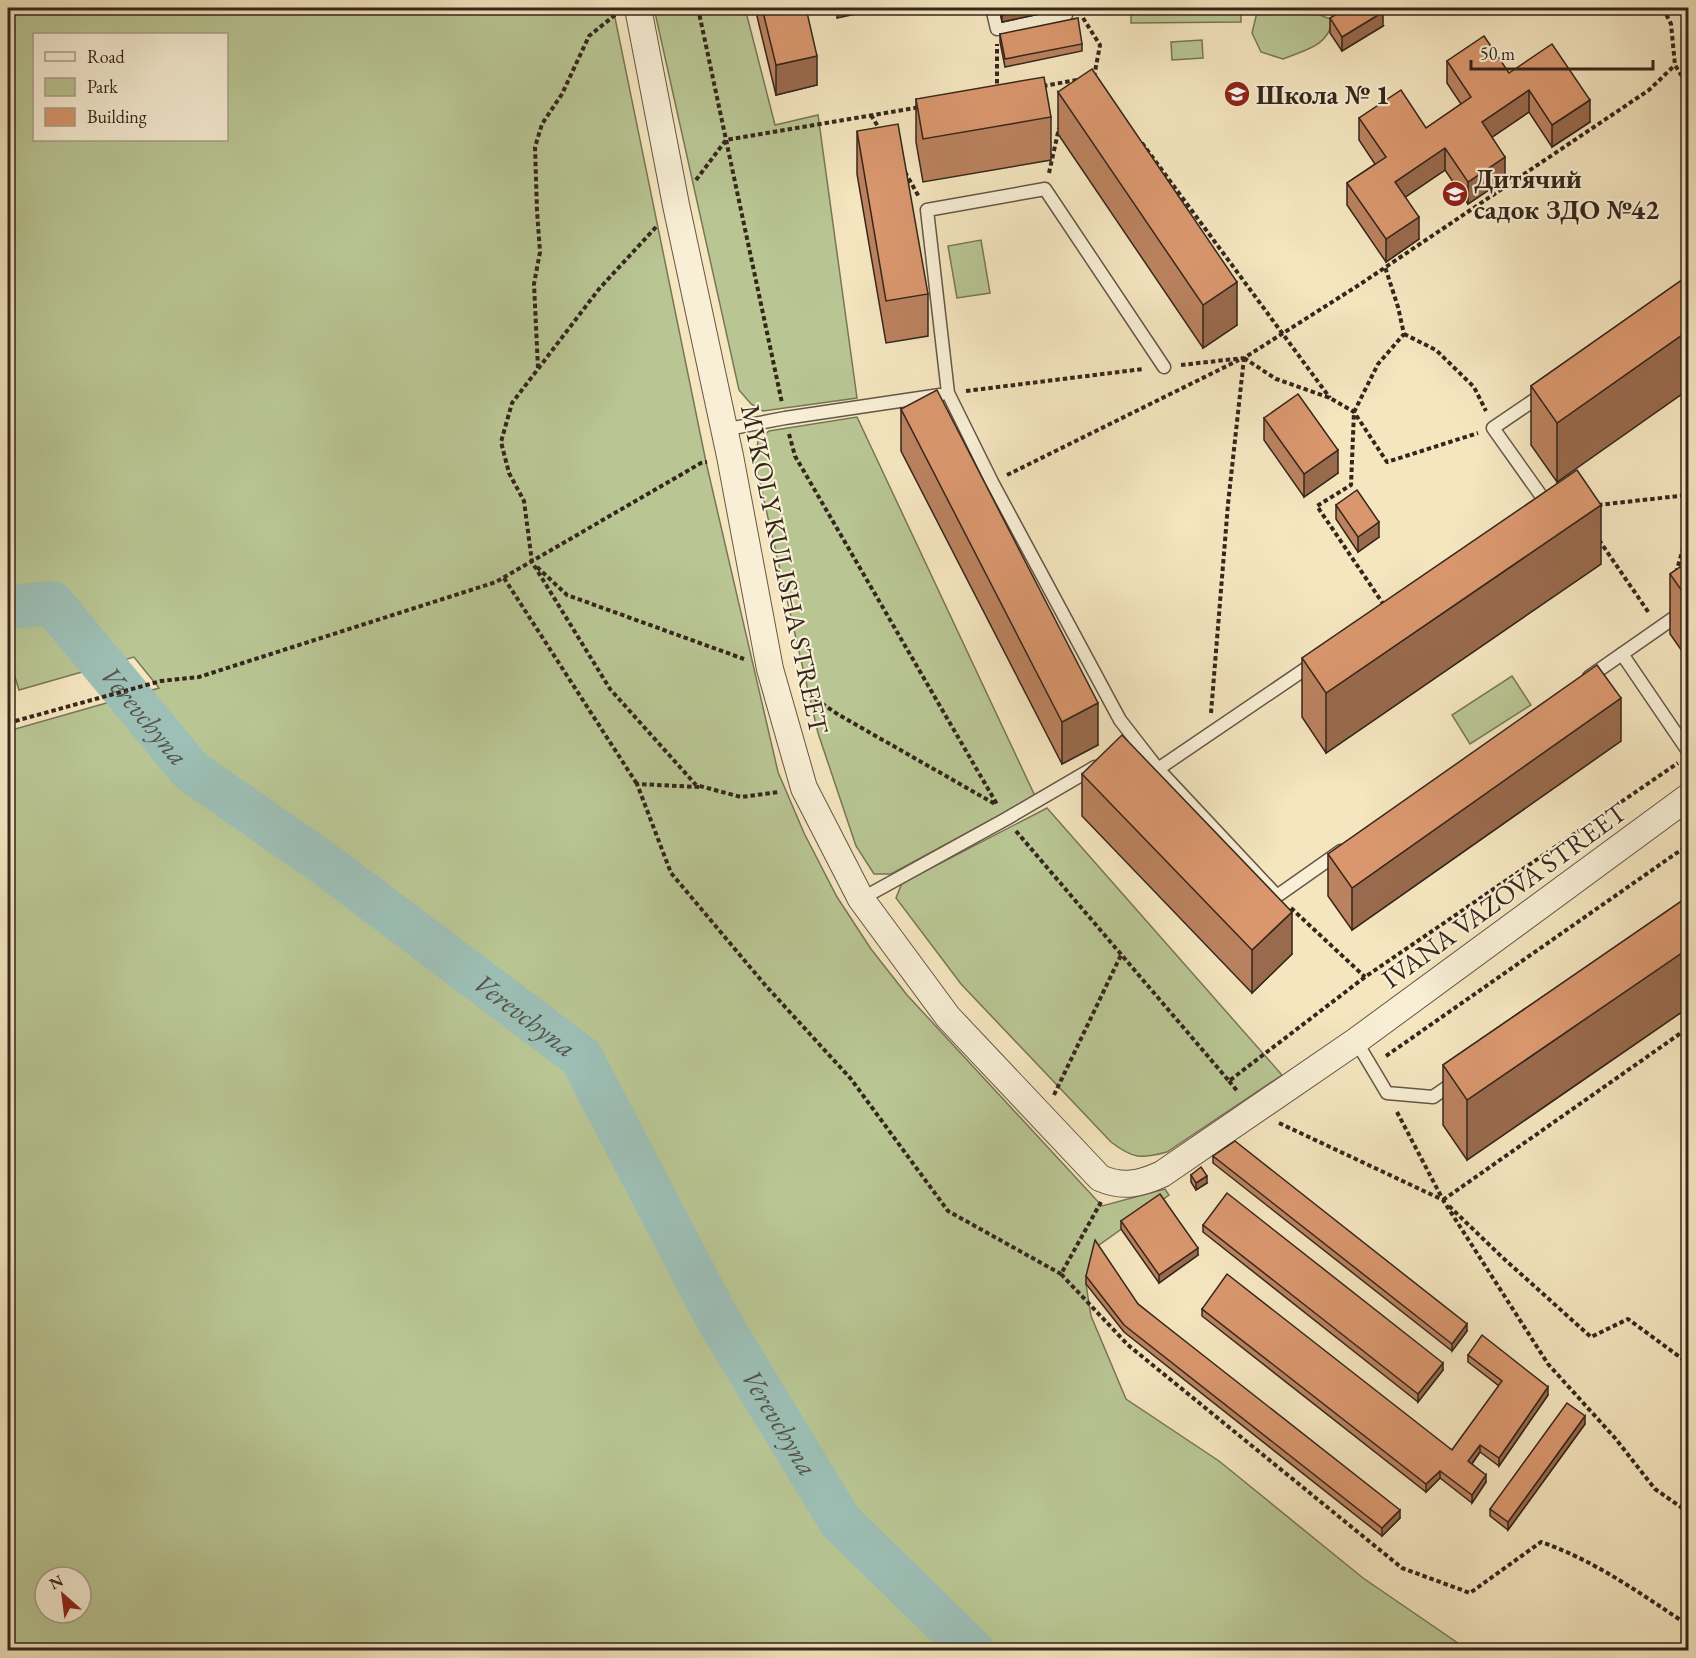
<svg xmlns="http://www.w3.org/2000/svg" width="1696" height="1658" font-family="'EB Garamond',serif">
<rect width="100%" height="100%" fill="#f5e6c0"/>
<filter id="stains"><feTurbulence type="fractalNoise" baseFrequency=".00333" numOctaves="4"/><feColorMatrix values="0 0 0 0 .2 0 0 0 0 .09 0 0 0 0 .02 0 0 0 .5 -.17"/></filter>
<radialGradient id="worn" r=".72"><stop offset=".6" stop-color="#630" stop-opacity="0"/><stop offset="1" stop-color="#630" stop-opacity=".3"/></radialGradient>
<g fill="#b9c694" stroke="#777658" stroke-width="1.5" fill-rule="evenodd">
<path d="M8,8H613L706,462L778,772L804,833L837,897L871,949L907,995L1102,1206L1165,1189L1169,1195L1095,1248L1086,1284L1091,1316L1126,1399L1219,1461L1363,1578L1468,1650H8V731L159,688L134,657L19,690L9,658H8ZM34,34H226V140H34ZM45,1577H81V1613H45Z"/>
<polygon points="654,8 745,8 775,125 818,115 857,398 763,411 751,404 739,390"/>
<polygon points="1131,8 1241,8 1241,22 1131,23"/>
<path d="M1258,8H1301L1333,20C1327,47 1307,49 1283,59L1261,52L1252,33Z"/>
<polygon points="1202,40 1203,58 1172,60 1171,42"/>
<polygon points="981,240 990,293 957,298 948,246"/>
<polygon points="857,417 1035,796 891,874 874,874 856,846 818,733 755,462 758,441 769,431"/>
<polygon points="1512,676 1531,705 1470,744 1452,715"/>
<path d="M1047,808L1282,1075L1167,1152C1141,1159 1133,1159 1111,1142L961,984L896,898L902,883Z"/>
</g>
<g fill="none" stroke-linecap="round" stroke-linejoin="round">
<path stroke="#9dbfb6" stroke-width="44" id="s1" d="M8,607L52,603L191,771L325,864L581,1057L717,1318L840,1521L972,1650"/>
<g stroke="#655645" stroke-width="15">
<g id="service">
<polyline points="992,8 997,29 1066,15"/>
<polyline points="1543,394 1493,428 1547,504 1544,506"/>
<polyline points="723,430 785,418 940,395"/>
<polyline points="1688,608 1622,654 1688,751"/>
<polyline points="1314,663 1158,769 1277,896 1341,851"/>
<polyline points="1589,677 1622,654"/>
<polyline points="1158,769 1120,720 992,482 948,393 927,210 1045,189 1164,367"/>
<polyline points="861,899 1006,819 1095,767"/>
<polyline points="1356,1041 1387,1093 1433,1097 1456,1081"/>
</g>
</g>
<g stroke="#655645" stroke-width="28">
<path id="minor" d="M638,8L676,205L730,456L770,669L804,788L861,899L948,1017L1100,1178C1123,1188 1140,1184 1162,1174L1356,1041L1688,797"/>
</g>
<g stroke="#35261c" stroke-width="4" stroke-dasharray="4.5 3" stroke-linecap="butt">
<polyline points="698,8 782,403"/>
<polyline points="1314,8 1317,11 1332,10 1337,8"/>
<polyline points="1663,8 1671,24 1675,65 1688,86"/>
<polyline points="1083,18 1100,45 1094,77"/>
<polyline points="1043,86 1077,80"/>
<polyline points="997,91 997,44"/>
<polyline points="871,115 880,130"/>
<polyline points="1142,143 1330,398"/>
<polyline points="905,172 919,197"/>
<polyline points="1049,173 1059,128"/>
<polyline points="696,180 726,140 921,107"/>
<polyline points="656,227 599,289 512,403 501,442 509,473 524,501 532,562 610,689 696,785 741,797 779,792"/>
<polyline points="1404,334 1436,350 1474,387 1486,411"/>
<polyline points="1244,358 1276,379 1330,398 1354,412 1387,462 1478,433"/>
<polyline points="1181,365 1244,358 1362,283 1649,90 1675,65"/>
<polyline points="538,368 534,284 540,252 537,211 535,147 542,124 562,94 589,36 615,15"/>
<polyline points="966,391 1143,369"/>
<polyline points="789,434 795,456 998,806"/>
<polyline points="1007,475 1239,360"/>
<polyline points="1598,505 1688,495"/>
<polyline points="1599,540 1649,613"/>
<polyline points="537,567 567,595 744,659"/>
<polyline points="1676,573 1688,531"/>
<polyline points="504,578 637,784"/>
<polyline points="1384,605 1317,506 1351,485 1354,412 1378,364 1404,334 1398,307 1385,267"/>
<polyline points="803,691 839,715 995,804"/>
<polyline points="1211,713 1228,504 1244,358"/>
<polyline points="8,723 161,681 199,677 496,582 701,463 707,462"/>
<polyline points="699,787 637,784 671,873 766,986 851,1079 948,1211 1061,1274"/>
<polyline points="1016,831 1229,1081 1365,977 1678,763"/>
<polyline points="1291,908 1365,977"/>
<polyline points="1386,1056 1688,845"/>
<polyline points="1229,1081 1238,1092"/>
<polyline points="1054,1095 1121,955"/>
<polyline points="1397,1112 1442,1198"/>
<polyline points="1279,1123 1443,1200 1548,1364 1615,1438 1655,1489 1688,1512"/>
<polyline points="1443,1200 1688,1028"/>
<path d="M1101,1202L1061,1274L1128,1345L1402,1568L1470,1593L1541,1542C1594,1560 1641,1594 1688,1625"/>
<polyline points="1449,1206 1503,1258 1591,1337 1628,1319 1688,1363"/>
</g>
<use href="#service" stroke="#f8efd6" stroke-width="12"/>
<use href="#minor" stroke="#f8efd6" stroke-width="26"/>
</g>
<g fill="#bb825f" stroke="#35261c" stroke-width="1.5">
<polygon points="755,8 806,8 817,85 776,95"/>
<polygon points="999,8 1054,8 1054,11 1002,22"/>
<polygon points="1330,18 1383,26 1342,51 1330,33"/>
<polygon points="1000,34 1082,44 1082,51 1005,67 1000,42"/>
<polygon points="1447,61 1509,73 1590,122 1552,147 1529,112 1492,137 1505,179 1468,204 1445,170 1405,197 1419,239 1386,262 1347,205 1347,183 1375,164 1359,140 1359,118 1426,128 1461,104 1447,83"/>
<polygon points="1058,92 1237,325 1203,348 1058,134"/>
<polygon points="916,99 1051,117 1051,160 923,182 916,142"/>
<polygon points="857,131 928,294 928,336 886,343 857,174"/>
<polygon points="1689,275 1557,482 1531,445 1531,386"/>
<polygon points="901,409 1098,745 1062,764 901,451"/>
<polygon points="1264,418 1338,473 1304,497 1264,440"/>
<polygon points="1336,505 1379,537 1358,552 1336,519"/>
<polygon points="1689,561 1689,661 1670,634 1670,574"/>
<polygon points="1601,564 1326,753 1302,717 1302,658"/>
<polygon points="1621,741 1352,930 1328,896 1328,854"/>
<polygon points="1082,774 1292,954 1252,993 1082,816"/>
<polygon points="1689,896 1689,1007 1467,1160 1443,1125 1443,1065"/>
<polygon points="1213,1156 1467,1331 1452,1351 1213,1163"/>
<polygon points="1191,1175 1207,1183 1196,1190 1191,1182"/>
<polygon points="1121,1221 1198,1255 1159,1283 1121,1229"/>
<polygon points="1203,1225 1443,1370 1418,1402 1203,1232"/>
<polygon points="1086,1276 1138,1304 1400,1518 1382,1536 1124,1332 1086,1284"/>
<polygon points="1202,1309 1452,1450 1499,1386 1468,1362 1468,1355 1548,1395 1499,1466 1480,1452 1472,1464 1486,1482 1472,1503 1440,1478 1426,1492 1202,1316"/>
<polygon points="1585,1424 1508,1530 1490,1516 1490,1509"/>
</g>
<g fill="#996a4d" stroke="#35261c" stroke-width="1.5">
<polygon points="837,8 884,8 837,18"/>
<polygon points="1036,8 1054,8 1054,11 1002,22 1002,15"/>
<polygon points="1383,12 1383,26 1342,51 1342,37"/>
<polygon points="817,56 817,85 776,95 776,65"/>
<polygon points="1529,90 1529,112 1482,144 1482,122"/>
<polygon points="1590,100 1590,122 1552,147 1552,125"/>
<polygon points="1445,148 1445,170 1395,204 1395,182"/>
<polygon points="1505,157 1505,179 1468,204 1468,182"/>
<polygon points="1419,217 1419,239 1386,262 1386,239"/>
<polygon points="1237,282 1237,325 1203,348 1203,305"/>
<polygon points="1689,330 1689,389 1557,482 1557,423"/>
<polygon points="1338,450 1338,473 1304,497 1304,474"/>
<polygon points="1601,505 1601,564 1326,753 1326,693"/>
<polygon points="1379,522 1379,537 1358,552 1358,537"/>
<polygon points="1621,698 1621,741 1352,930 1352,888"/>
<polygon points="1098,703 1098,745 1062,764 1062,722"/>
<polygon points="1292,912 1292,954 1252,993 1252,950"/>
<polygon points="1689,948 1689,1007 1467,1160 1467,1100"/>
<polygon points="1207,1176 1207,1183 1196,1190 1196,1183"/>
<polygon points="1198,1248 1198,1255 1159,1283 1159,1275"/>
<polygon points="1467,1324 1467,1331 1452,1351 1452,1344"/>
<polygon points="1443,1363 1443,1370 1418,1402 1418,1394"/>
<polygon points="1548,1387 1548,1395 1499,1466 1499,1458"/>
<polygon points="1585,1416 1585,1424 1508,1530 1508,1522"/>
<polygon points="1480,1445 1480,1452 1468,1469 1468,1461"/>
<polygon points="1440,1471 1440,1478 1426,1492 1426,1484"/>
<polygon points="1486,1475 1486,1482 1472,1503 1472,1495"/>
<polygon points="1400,1510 1400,1518 1382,1536 1382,1528"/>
</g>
<g fill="#da976e" stroke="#35261c" stroke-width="1.5">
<polygon points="762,8 806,8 817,56 776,65"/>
<polygon points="1001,8 1036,8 1002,15"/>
<polygon points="1347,8 1380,8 1383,12 1342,37 1330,18"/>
<polygon points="1078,18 1082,44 1005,59 1000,34"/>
<polygon points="1484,36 1509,73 1552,44 1590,100 1552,125 1529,90 1482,122 1505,157 1468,182 1445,148 1395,182 1419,217 1386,239 1347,183 1386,157 1359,118 1401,90 1426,128 1471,97 1447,61"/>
<polygon points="1092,69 1237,282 1203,305 1058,92"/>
<polygon points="1044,77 1051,117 923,139 916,99"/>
<polygon points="898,124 928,294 886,301 857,131"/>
<polygon points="1689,275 1689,330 1557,423 1531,386"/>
<polygon points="937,390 1098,703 1062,722 901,409"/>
<polygon points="1298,394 1338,450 1304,474 1264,418"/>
<polygon points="1577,470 1601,505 1326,693 1302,658"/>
<polygon points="1357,490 1379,522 1358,537 1336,505"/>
<polygon points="1689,561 1689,601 1670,574"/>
<polygon points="1597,665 1621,698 1352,888 1328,854"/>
<polygon points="1122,735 1292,912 1252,950 1082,774"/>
<polygon points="1689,896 1689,948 1467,1100 1443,1065"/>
<polygon points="1235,1141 1467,1324 1452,1344 1213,1156"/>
<polygon points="1201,1167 1207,1176 1196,1183 1191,1175"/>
<polygon points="1227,1193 1443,1363 1418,1394 1203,1225"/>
<polygon points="1160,1194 1198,1248 1159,1275 1121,1221"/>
<polygon points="1095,1240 1138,1304 1400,1510 1382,1528 1124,1325 1086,1276"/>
<polygon points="1227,1274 1452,1450 1502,1381 1468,1355 1482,1335 1548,1387 1499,1458 1480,1445 1468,1461 1486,1475 1472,1495 1440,1471 1426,1484 1202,1309"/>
<polygon points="1567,1403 1585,1416 1508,1522 1490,1509"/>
</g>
<defs>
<g id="school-disc" transform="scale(1.35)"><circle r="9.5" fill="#8f2418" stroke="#f8efd6"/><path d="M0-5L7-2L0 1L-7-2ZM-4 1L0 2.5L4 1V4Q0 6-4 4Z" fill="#fff"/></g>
</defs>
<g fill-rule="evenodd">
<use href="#school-disc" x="1237" y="94"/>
<use href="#school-disc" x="1455" y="194"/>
</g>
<g text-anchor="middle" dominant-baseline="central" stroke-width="4.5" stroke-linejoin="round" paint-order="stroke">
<g font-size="27" font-weight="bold" fill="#35261c" stroke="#f8efd6" text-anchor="start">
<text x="1256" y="94">Школа № 1</text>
<text x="1474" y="178">Дитячий<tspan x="1474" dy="31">садок ЗДО №42</tspan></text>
</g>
<g font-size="27" fill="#35261c" stroke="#f8efd6">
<text transform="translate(785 569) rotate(78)">MYKOLY KULISHA STREET</text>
<text transform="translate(1504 895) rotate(-36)">IVANA VAZOVA STREET</text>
</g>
<g font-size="28" font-style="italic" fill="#54544a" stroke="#f8efd6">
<text stroke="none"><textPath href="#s1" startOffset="190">Verevchyna</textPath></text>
<text stroke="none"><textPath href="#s1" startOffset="676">Verevchyna</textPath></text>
<text stroke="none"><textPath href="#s1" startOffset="1162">Verevchyna</textPath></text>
</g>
</g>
<rect width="1696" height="1658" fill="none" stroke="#f5e6c0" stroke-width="30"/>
<rect x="9" y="9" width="1678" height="1640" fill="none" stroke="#35261c" stroke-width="3"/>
<rect x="15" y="15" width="1666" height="1628" fill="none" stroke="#35261c" stroke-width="1.5"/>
<rect x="33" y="33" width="195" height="108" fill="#f8efd6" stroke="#aa9f8c" stroke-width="1.5"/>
<rect x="45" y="52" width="30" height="9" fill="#f8efd6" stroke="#aa9f8c" stroke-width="1.5"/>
<text x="87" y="63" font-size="18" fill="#35261c">Road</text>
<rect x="45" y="78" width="30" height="18" fill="#b9c694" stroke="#aa9f8c" stroke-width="1.5"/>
<text x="87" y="93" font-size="18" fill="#35261c">Park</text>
<rect x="45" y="108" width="30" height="18" fill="#da976e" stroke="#aa9f8c" stroke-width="1.5"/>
<text x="87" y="123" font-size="18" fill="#35261c">Building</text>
<g transform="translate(63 1595) rotate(332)"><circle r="28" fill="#f8efd6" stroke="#aa9f8c" stroke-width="1.5"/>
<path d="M0-4.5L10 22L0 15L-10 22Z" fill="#8f2418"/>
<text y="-9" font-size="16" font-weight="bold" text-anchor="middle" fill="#35261c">N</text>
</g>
<path d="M1471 60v9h182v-9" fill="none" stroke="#35261c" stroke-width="3"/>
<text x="1480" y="60" font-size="18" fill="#35261c" stroke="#f8efd6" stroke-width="4.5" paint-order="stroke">50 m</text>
<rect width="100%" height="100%" filter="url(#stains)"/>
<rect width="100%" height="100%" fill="url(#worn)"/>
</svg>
